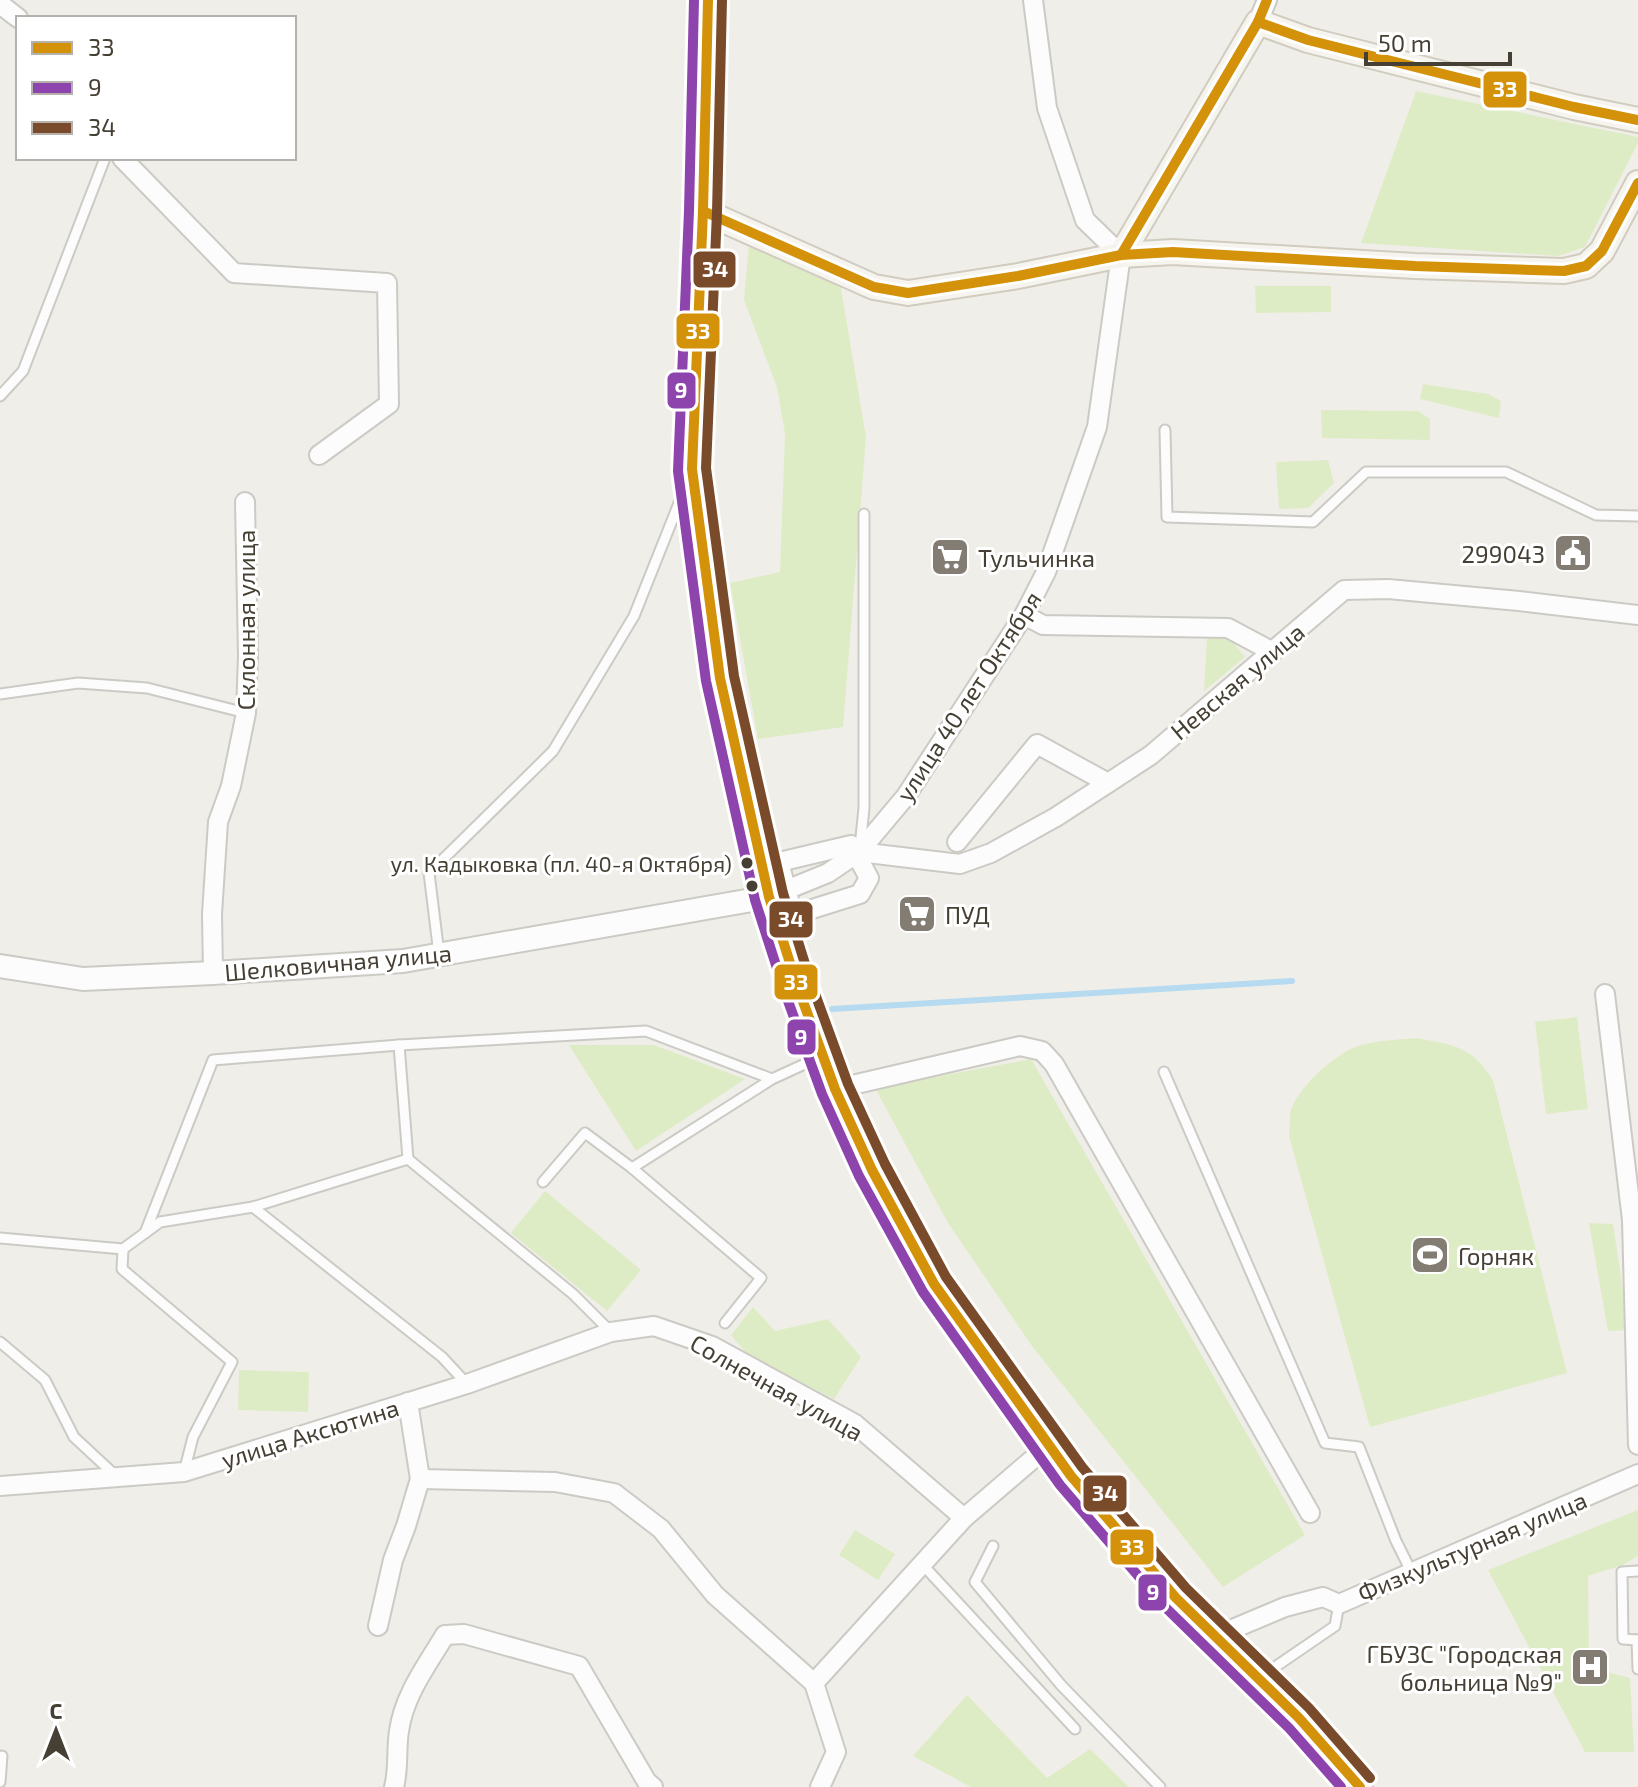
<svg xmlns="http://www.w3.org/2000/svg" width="1638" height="1787" font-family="'Exo 2',sans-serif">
<rect width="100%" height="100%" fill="#f0eee8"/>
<g fill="#deecc6">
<polygon points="1416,91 1638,137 1638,143 1585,247 1558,256 1361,243"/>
<polygon points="749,243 839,277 866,437 843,727 758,739 730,583 780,572 785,434 777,387 744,300"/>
<polygon points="1331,286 1331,312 1256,313 1255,286"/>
<polygon points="1423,384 1488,394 1501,401 1499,418 1420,399"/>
<polygon points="1321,410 1418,411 1430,419 1430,440 1322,438"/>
<polygon points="1328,460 1334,483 1308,508 1279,509 1276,462"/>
<polygon points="1225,633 1245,657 1204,691 1207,636"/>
<polygon points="1577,1017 1588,1109 1546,1114 1535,1022"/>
<path d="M1416,1038C1455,1045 1471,1046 1493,1080L1567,1373L1370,1427L1289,1136C1290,1128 1289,1118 1291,1110C1298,1088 1332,1057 1353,1048C1373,1040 1396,1040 1416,1038Z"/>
<polygon points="569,1045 654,1045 745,1079 636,1151"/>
<polygon points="1031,1059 1305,1535 1223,1587 1032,1346 948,1223 875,1088"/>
<polygon points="545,1191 641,1270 607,1311 511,1233"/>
<polygon points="1589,1223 1613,1224 1629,1330 1608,1331"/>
<polygon points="753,1307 775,1331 828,1319 861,1357 834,1399 747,1354 731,1335"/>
<polygon points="239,1370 309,1372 308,1412 238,1410"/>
<polygon points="1638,1510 1638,1556 1623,1565 1588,1576 1589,1667 1630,1678 1634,1752 1585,1752 1488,1570"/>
<polygon points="855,1530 895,1554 878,1580 839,1555"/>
<polygon points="967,1695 1047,1778 1090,1749 1129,1787 971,1787 913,1756"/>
</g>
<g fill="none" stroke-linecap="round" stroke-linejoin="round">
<polyline stroke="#b6daf0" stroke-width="6" points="832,1009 1292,981"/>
<g stroke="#cccac4" stroke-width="13">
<g id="service">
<polyline points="0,396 23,371 105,158"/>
<polyline points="1165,430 1167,517 1313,522 1366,472 1506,472 1596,515 1638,516"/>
<polyline points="0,694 78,683 147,688 246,713"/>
<polyline points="860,847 864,808 864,514"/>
<polyline points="439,954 429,873 553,751 634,616 687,483"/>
<polyline points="399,1045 408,1159 573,1294 611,1332"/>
<polyline points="1164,1072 1325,1443 1359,1447 1396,1541 1412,1573"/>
<polyline points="632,1168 772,1079 820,1057"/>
<polyline points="543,1182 585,1133 632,1168 761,1278 725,1323"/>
<polyline points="253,1207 442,1357 467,1384"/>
<polyline points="145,1233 213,1060 399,1045 646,1031 772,1079"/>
<polyline points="0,1238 123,1249 122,1269 232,1362 193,1437 184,1472"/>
<polyline points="123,1249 160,1222 253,1207 408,1159"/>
<polyline points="0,1342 45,1380 74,1437 116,1476"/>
<polyline points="993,1546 975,1582 1061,1685 1160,1787"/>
<polyline points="922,1564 1075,1729"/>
<polyline points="1638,1571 1622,1572 1623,1639 1638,1640"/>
<polyline points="1637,1640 1638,1669"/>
<polyline points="1259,1678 1335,1626 1339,1604"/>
<polyline points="0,1782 2,1756"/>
</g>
</g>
<g stroke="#cccac4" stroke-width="22">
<g id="minor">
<polyline points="0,4 18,18"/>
<polyline points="1258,22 1267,0"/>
<polyline points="122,158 234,273 387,283 389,404 319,455"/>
<polyline points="1024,615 1043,625 1228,628 1273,652"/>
<polyline points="957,842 1037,744 1108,783"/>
<polygon points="851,845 869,878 860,894 793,915 779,862"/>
<polyline points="859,852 960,864 991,853 1056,817 1151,755 1344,590 1388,589 1519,601 1638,615"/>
<polyline points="769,897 828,873 859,852 906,796 1024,615 1046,572 1097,427 1121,255 1085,220 1047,108 1033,0"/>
<polyline points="213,973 212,914 218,822 231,786 246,713 248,655 245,502"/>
<polyline points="1605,994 1632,1220 1638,1445"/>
<polyline points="835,1089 1020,1046 1042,1051 1054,1064 1310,1513"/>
<polyline points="420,1479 555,1482 614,1493 661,1529 715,1595 814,1683 836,1752 820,1787"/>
<polyline points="0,1486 184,1472 467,1384 611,1332 654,1326 712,1346 855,1424 964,1518"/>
<polyline points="378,1626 393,1560 406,1526 420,1479 408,1402"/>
<polyline points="1216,1636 1285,1607 1323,1597 1339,1604 1638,1474"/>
<polyline points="814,1683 964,1518 1048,1446"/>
<path d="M394,1787C399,1768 396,1749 399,1731C404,1695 427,1665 445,1635L464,1634L579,1666L647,1782L653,1787"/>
</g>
</g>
<g stroke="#cccac4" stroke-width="26">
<polyline id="tertiary" points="0,966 83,979 213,973 403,961 769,897"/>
</g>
<g stroke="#d1ccc0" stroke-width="28">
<g id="secondary">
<polyline points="708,0 703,211 692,469 720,678 769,897 797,985 823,1056 835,1089 872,1170 934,1284 1048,1446 1071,1476 1176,1598 1299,1718 1360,1787"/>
<polyline points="703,211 874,287 908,293 1018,276 1121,255 1173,252 1415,266 1564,271 1586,266 1602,251 1638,183"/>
<polyline points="1121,255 1258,22 1308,40 1574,107 1638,120"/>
</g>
</g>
<use href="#service" stroke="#fdfcfc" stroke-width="9"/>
<use href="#minor" stroke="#fdfcfc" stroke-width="18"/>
<use href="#tertiary" stroke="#fdfcfc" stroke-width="22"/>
<use href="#secondary" stroke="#f6f4ee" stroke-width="24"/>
<g stroke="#fff" stroke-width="16">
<g id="bus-1">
<polyline points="708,0 703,211 692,469 720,678 769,897 797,985 835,1089 872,1170 934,1284 1071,1476 1176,1598 1299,1718 1360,1787"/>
<polyline points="1258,22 1308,40 1574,107 1638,120"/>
<polyline points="703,211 874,287 908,293 1018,276 1121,255 1173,252 1415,266 1564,271 1586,266 1602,251 1638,183"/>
<polyline points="1121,255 1258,22 1267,0"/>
</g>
</g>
<g stroke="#fff" stroke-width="16">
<polyline id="bus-2" points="694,0 689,211 678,471 706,681 755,900 784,990 822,1094 859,1176 923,1292 1060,1485 1165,1607 1289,1728 1341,1787"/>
</g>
<g stroke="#fff" stroke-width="16">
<polyline id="bus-3" points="722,0 717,212 706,468 734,676 783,893 810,980 848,1084 885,1164 946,1277 1082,1467 1186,1588 1309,1708 1370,1778"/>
</g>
<use href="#bus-1" stroke="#d4910a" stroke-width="10"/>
<use href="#bus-2" stroke="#8e44ad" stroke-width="10"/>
<use href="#bus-3" stroke="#7a4b2a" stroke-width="10"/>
</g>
<defs>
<g id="civic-square" transform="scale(2)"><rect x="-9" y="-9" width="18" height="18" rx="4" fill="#827c73" stroke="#fff"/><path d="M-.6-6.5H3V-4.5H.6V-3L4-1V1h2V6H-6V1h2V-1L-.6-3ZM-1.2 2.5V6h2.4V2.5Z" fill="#fff"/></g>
<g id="supermarket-square" transform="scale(2)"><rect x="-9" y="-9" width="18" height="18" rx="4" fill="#827c73" stroke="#fff"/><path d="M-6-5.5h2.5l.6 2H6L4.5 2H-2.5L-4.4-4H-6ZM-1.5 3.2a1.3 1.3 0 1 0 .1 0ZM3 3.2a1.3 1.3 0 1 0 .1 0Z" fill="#fff"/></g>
<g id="stadium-square" transform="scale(2)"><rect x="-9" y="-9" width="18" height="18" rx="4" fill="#827c73" stroke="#fff"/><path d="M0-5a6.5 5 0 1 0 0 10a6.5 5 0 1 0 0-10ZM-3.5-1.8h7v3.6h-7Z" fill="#fff"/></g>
<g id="hospital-square" transform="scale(2)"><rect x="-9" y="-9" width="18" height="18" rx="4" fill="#827c73" stroke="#fff"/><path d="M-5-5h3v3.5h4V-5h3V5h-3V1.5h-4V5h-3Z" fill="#fff"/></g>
</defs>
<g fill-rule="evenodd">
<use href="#civic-square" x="1573" y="553"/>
<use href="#supermarket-square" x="950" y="557"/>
<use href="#supermarket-square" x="917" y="914"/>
<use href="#stadium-square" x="1430" y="1255"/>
<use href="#hospital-square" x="1590" y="1667"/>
</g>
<g fill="#463f34" stroke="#fff" stroke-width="3">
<circle cx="747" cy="863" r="7"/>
<circle cx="752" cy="886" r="7"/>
</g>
<g text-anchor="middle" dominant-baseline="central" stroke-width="6" stroke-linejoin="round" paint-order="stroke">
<g font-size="22" fill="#463f34" stroke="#fff" text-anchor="end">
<text x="732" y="863">ул. Кадыковка (пл. 40-я Октября)</text>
</g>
<g font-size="24" fill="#463f34" stroke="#fff" text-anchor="start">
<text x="1545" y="553" text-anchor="end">299043</text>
<text x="978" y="557">Тульчинка</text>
<text x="945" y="914">ПУД</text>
<text x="1458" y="1255">Горняк</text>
<text x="1562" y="1653" text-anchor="end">ГБУЗС "Городская<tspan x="1562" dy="28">больница №9"</tspan></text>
</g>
<g font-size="24" fill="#463f34" stroke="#fff">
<text transform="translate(245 620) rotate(-90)">Склонная улица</text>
<text transform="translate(1237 681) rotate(-40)">Невская улица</text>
<text transform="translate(968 696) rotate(-57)">улица 40 лет Октября</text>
<text transform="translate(338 962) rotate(-5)">Шелковичная улица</text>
<text transform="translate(777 1387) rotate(29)">Солнечная улица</text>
<text transform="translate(310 1433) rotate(-17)">улица Аксютина</text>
<text transform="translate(1472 1546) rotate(-23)">Физкультурная улица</text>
</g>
</g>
<g stroke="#fff" stroke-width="3">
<rect x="1482" y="70" width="46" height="39" rx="8" fill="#d4910a"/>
<rect x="692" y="250" width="45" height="39" rx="8" fill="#7a4b2a"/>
<rect x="675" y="312" width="46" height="38" rx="8" fill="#d4910a"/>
<rect x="666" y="371" width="31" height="39" rx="8" fill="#8e44ad"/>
<rect x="768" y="900" width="46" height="39" rx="8" fill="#7a4b2a"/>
<rect x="773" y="963" width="46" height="38" rx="8" fill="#d4910a"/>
<rect x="786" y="1018" width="31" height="38" rx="8" fill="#8e44ad"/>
<rect x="1082" y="1474" width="46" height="39" rx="8" fill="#7a4b2a"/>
<rect x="1109" y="1528" width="46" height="38" rx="8" fill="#d4910a"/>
<rect x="1137" y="1573" width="31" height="39" rx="8" fill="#8e44ad"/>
</g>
<g font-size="22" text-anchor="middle" font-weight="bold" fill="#fff">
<text x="1505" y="97">33</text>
<text x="715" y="277">34</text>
<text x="698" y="339">33</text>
<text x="681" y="398">9</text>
<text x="791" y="927">34</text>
<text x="796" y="990">33</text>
<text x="801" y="1045">9</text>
<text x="1105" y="1501">34</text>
<text x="1132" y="1555">33</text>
<text x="1153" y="1600">9</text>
</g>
<rect x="16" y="16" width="280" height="144" fill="#ffffff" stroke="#b5b2ae" stroke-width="2"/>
<rect x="32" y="42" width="40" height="12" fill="#d4910a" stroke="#b5b2ae" stroke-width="2"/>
<text x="88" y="56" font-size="24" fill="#463f34">33</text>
<rect x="32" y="82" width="40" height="12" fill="#8e44ad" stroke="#b5b2ae" stroke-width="2"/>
<text x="88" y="96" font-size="24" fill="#463f34">9</text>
<rect x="32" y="122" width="40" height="12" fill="#7a4b2a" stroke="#b5b2ae" stroke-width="2"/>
<text x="88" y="136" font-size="24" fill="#463f34">34</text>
<g transform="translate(56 1731)" stroke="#ffffff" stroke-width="6" paint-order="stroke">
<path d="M0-6L14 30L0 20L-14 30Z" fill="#463f34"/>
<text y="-12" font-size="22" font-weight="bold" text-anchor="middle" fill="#463f34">С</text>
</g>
<path d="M1366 52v12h144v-12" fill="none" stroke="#463f34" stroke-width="4"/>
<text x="1378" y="52" font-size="24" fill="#463f34" stroke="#ffffff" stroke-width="6" paint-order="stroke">50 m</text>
</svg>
